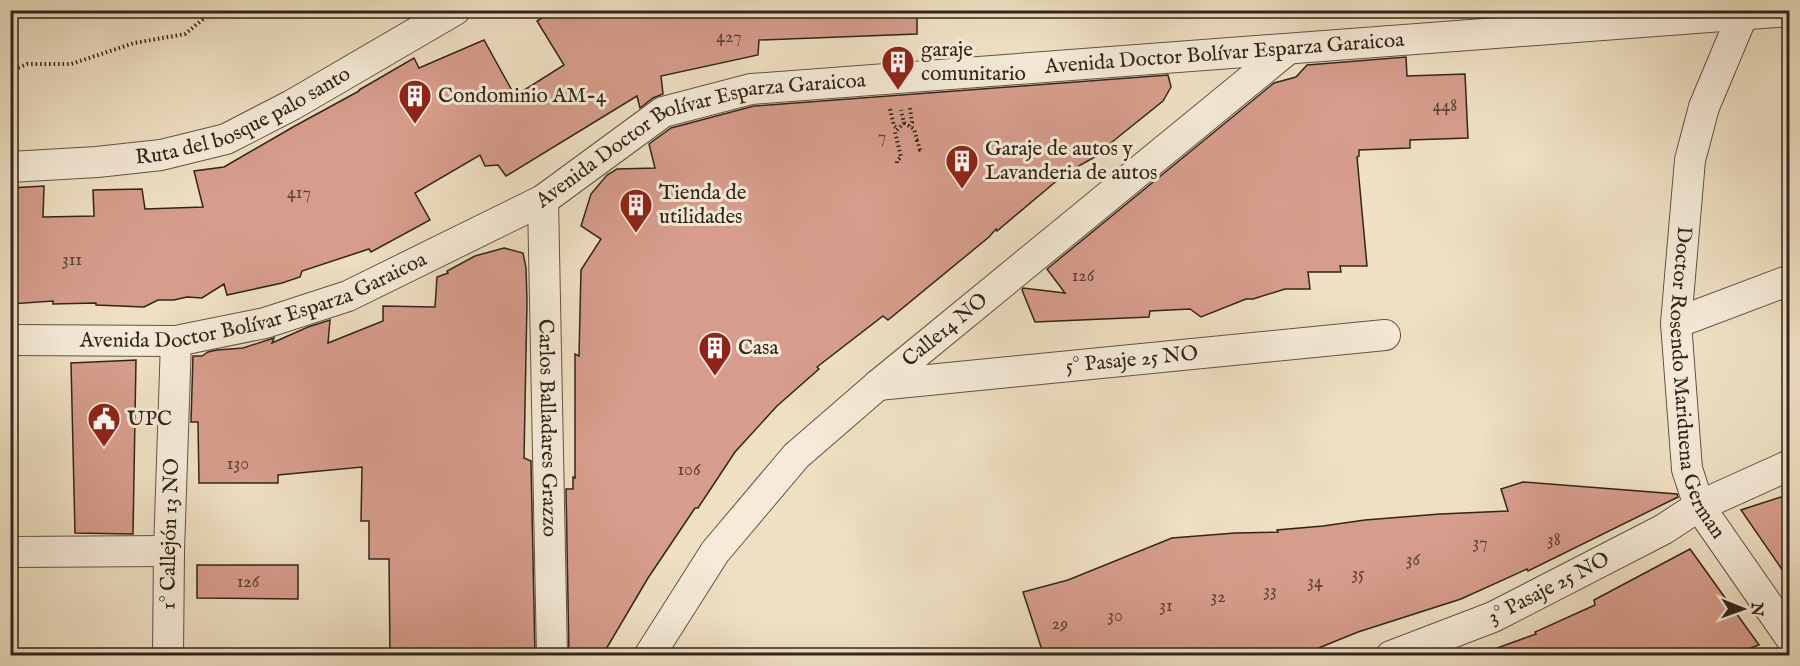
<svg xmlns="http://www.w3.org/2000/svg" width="1800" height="666" font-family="'IM FELL English',serif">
<rect width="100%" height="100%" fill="#efe0c3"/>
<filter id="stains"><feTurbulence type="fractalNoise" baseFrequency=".00333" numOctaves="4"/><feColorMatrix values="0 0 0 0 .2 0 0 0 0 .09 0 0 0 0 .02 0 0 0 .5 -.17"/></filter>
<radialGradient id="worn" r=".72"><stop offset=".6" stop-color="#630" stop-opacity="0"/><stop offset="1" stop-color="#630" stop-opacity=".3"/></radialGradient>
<g fill="#d79d8c" stroke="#31251a" stroke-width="1.5">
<polygon points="554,10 917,10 917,34 759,40 758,55 661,76 663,94 653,98 640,108 637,96 506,176 498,165 485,166 480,155 415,193 430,220 371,252 369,249 302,271 300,277 282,283 227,295 224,284 202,298 187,297 174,300 158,300 144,307 96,305 96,303 53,304 53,301 10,304 10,188 44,186 43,217 94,216 93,190 142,189 145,209 203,207 194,171 224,167 293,127 359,91 359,90 414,58 419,68 484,40 515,96 564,65 537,21"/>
<polygon points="1406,57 1407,76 1465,74 1468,138 1410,140 1410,148 1359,150 1359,156 1357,157 1367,266 1340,266 1341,272 1308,272 1310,289 1285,289 1253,299 1246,299 1201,317 1190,309 1150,311 1149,317 1035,322 1022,290 1023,288 1065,293 1047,269 1274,83 1296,77 1307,65"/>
<polygon points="1168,75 1171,87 1163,101 1102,150 1102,153 1066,173 997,231 996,229 989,237 888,320 883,316 817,367 819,369 777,406 735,452 698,508 695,508 648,578 602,656 569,656 566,489 573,489 573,477 575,478 575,354 579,356 581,270 601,239 581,226 591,194 607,175 617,169 655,168 649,144 671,128 754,106"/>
<polygon points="504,248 523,253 526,268 527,302 524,458 531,461 535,656 390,656 389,559 369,559 369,521 361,521 362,467 278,475 278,483 199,483 198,422 191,422 193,356 202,356 208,352 217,350 243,348 274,338 272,343 308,327 330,320 328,343 383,321 383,306 435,307 437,277 448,273 447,271 475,256"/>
<polygon points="136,360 133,534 75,533 71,363"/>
<polygon points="1523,482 1677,494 1678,497 1528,571 1527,569 1461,599 1358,632 1299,656 1044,656 1023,592 1068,580 1172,538 1235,533 1278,532 1277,530 1323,526 1365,520 1440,514 1508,511 1501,489"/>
<polygon points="1790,494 1790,581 1741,510"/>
<polygon points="1690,549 1759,645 1728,656 1486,656 1486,652 1536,634 1535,632 1595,605 1594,600"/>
<polygon points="197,565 298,565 298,599 197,598"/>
</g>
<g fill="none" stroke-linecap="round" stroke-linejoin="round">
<g stroke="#605444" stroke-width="32">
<g id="minor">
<path id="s1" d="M1743,14L1704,107L1690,160L1676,323L1687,469L1699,506L1790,637"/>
<path id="s2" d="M10,167L97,162L161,155L226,139L292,105L455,10"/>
<path id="s3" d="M543,200L552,656"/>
<polyline points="1676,323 1790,280"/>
<path id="s4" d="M10,340L176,341L265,323L348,296L543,200L663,112L751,89L1790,11"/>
<path id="s5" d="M878,385L1385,335"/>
<polyline points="10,552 169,551"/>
<path id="s6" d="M168,656L169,551L176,341"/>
<path id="s7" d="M649,656L715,552L796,456L878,385L1288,49"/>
<path id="s8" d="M1391,656L1493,617L1664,529L1699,506L1790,465"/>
</g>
</g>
<g stroke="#31251a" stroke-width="4" stroke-dasharray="1.5 3" stroke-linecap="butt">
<polyline points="10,71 27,64 71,64 134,43 185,34 214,10"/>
<polyline points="910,108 912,122 910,126"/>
<polyline points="890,109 894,126 898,129"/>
<polyline points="904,123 914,129 917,140 920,140"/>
<polyline points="917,140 920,150 923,149"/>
<polyline points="897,163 897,161 901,157 895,132 904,123 901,110"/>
</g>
<use href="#minor" stroke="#f5ebd8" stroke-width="30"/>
</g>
<defs>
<g id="building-pin" transform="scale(1.725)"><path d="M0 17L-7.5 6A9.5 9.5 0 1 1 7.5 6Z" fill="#8f2418" stroke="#f5ebd8"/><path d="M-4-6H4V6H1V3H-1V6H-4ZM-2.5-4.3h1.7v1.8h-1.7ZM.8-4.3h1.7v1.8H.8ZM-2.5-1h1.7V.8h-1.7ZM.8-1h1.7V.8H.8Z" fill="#fff"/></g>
<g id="civic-pin" transform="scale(1.725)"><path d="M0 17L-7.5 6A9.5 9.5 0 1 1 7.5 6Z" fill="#8f2418" stroke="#f5ebd8"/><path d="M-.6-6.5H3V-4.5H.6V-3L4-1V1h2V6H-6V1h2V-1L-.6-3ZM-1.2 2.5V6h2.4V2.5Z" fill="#fff"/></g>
</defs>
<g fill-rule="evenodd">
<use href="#building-pin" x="898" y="62"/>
<use href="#building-pin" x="415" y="96"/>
<use href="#building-pin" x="962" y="161"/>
<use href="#building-pin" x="636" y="205"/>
<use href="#building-pin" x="715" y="348"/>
<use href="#civic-pin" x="104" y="419"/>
</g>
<g text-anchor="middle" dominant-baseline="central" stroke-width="6" stroke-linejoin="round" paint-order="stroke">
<g font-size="18" fill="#5a4336">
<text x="729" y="37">427</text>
<text x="1445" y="106">448</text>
<text x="882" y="137">7</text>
<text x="299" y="193">417</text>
<text x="72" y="260">311</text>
<text x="1083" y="276">126</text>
<text x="238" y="464">130</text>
<text x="689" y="470">106</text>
<text x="1554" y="540">38</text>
<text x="1480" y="543">37</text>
<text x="1413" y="560">36</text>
<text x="1358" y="574">35</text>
<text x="248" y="582">126</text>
<text x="1315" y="582">34</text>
<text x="1270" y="591">33</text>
<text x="1218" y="597">32</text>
<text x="1166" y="606">31</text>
<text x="1115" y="616">30</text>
<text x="1060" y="624">29</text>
</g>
<g font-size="21" fill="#31251a" stroke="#f5ebd8" text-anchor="start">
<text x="921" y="50">garaje<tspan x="921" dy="24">comunitario</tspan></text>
<text x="438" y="96">Condominio AM-4</text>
<text x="985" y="149">Garaje de autos y<tspan x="985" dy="24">Lavanderia de autos</tspan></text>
<text x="659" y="193">Tienda de<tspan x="659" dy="24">utilidades</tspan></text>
<text x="738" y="348">Casa</text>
<text x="127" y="419">UPC</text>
</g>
<g font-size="21" fill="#31251a" stroke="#f5ebd8">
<text stroke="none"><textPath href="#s4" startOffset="1276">Avenida Doctor Bolívar Esparza Garaicoa</textPath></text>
<text stroke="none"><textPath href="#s2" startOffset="242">Ruta del bosque palo santo</textPath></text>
<text stroke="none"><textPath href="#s4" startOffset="736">Avenida Doctor Bolívar Esparza Garaicoa</textPath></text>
<text stroke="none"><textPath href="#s4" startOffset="250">Avenida Doctor Bolívar Esparza Garaicoa</textPath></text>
<text stroke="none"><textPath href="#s7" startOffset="444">Calle14 NO</textPath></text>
<text stroke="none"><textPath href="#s5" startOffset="255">5° Pasaje 25 NO</textPath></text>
<text stroke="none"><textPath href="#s1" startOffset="382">Doctor Rosendo Mariduena German</textPath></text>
<text stroke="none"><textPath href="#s3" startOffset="228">Carlos Balladares Grazzo</textPath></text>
<text stroke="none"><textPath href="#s6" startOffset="122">1° Callejón 13 NO</textPath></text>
<text stroke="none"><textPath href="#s8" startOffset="172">3° Pasaje 25 NO</textPath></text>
</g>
</g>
<rect width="1800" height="666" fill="none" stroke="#efe0c3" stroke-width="36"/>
<rect x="12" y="12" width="1776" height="642" fill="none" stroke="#31251a" stroke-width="3"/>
<rect x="18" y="18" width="1764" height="630" fill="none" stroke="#31251a" stroke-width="1.5"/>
<g transform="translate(1743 609) rotate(91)" stroke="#f5ebd8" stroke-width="4.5" paint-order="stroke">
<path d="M0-4.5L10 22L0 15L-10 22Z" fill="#31251a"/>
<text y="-9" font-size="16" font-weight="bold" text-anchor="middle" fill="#31251a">N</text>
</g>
<rect width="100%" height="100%" filter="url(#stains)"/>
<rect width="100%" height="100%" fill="url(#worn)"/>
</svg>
